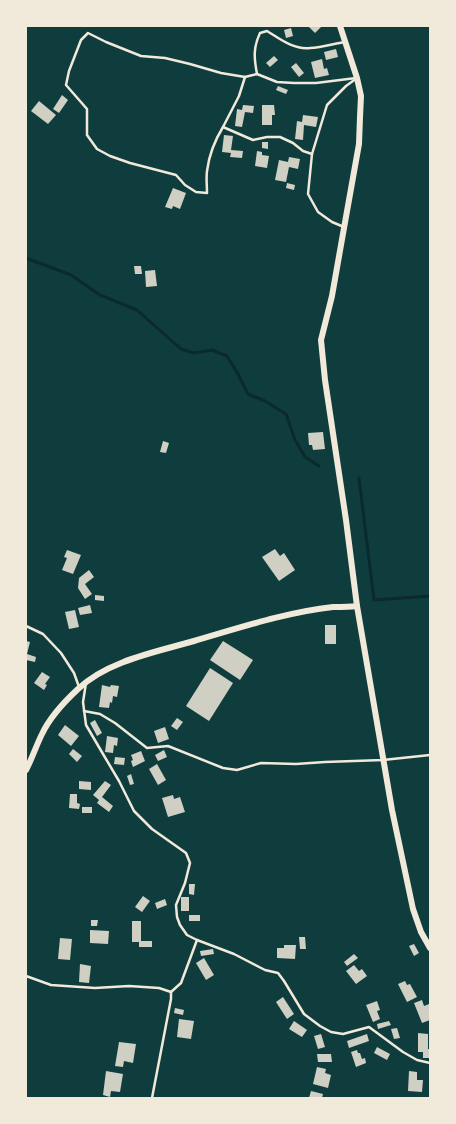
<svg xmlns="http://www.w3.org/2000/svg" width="456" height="1124" font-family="'Space Grotesk',sans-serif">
<rect width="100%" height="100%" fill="#0f3d3e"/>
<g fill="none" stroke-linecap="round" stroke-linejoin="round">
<g stroke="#0a2a2b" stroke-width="3">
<polyline points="26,258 71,275 100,295 137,310 181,349 194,353 212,350 227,356 238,374 248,394 265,401 286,414 295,440 305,457 319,466"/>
<polyline points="359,478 374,600 430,596"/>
</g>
</g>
<g fill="#cfcfc3">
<polygon points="308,26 319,26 321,27 315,33"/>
<polygon points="291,28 293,36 286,38 284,30"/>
<polygon points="336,49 338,57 326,60 324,52"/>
<polygon points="274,56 278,60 270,67 266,63"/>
<polygon points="322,59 324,69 327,68 329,75 315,78 311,62"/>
<polygon points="296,63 304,73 299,77 291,67"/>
<polygon points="278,86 288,90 286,94 276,90"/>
<polygon points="62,95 68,100 59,113 53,109"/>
<polygon points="39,101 56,115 48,124 31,111"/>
<polygon points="243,105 254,106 253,113 245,112 242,127 235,126 237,109 242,110"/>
<polygon points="262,105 274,105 275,115 272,115 272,125 262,125"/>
<polygon points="303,115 318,117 316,127 304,125 303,140 295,139 297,121 302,122"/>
<polygon points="224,135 233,136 231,150 243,151 242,158 230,157 231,153 222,152"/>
<polygon points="262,142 268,142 268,149 262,148"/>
<polygon points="257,151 262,152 262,155 269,156 267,168 255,166"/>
<polygon points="289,157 300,159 298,169 289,167 286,182 275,180 279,160 288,162"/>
<polygon points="287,183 295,185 294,190 286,188"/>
<polygon points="173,188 186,193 180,209 173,206 172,209 165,207"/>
<polygon points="134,266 141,266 142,274 135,274"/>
<polygon points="155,270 157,286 146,287 145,271"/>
<polygon points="323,432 325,449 313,450 312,445 309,445 308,433"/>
<polygon points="163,441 169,443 166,453 160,452"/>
<polygon points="275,549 280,556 284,553 295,570 279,581 262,557"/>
<polygon points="67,550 81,555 73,574 62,570 67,558 64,557"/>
<polygon points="89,570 94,577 85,584 92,594 85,599 78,588 79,578"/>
<polygon points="95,595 104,596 104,601 95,600"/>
<polygon points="90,605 92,613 80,615 78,608"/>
<polygon points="75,610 79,627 69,629 65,612"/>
<rect x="325" y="625" width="11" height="19"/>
<polygon points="26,641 30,642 27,654 36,657 35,662 26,660"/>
<polygon points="223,641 253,660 240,680 210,660"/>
<polygon points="210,668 233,683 209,721 186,706"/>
<polygon points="42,672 50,677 45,684 47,685 44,690 34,683"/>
<polygon points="102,685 110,687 111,685 119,686 117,697 113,696 112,703 110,702 109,708 99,707"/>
<polygon points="177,718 183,722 177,730 171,726"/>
<polygon points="95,720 102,733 97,736 90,723"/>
<polygon points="65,725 79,736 71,746 58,735"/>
<polygon points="165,727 169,739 158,743 154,731"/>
<polygon points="107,736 118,738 117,746 114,745 113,753 105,752"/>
<polygon points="73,749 82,756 77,762 69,754"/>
<polygon points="164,750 167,757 158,761 155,755"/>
<polygon points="141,751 145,761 133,767 131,761 133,760 131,755"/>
<polygon points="115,757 125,758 124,765 114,764"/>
<polygon points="157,764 166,780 158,785 149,769"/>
<polygon points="131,774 134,784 130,785 127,776"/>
<polygon points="79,781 91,782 91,790 79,789"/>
<polygon points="105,781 111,785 102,797 113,806 109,812 97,803 99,800 93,795"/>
<polygon points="70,794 77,794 77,803 80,804 79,809 69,808"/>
<polygon points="173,795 174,799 180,797 185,812 168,817 162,798"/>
<rect x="82" y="807" width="10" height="6"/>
<polygon points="189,884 195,884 194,895 189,894"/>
<polygon points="143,896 150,901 142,912 135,907"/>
<rect x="181" y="897" width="8" height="14"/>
<polygon points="165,899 167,905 157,909 155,903"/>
<rect x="189" y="915" width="11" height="6"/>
<polygon points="91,920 98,920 97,926 91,926"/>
<polygon points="132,921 141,921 141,941 152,941 152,947 139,947 139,942 132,942"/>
<polygon points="90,930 109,931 108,944 90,943"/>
<polygon points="299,937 305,937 306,949 300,949"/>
<polygon points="60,938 72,939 70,960 58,959"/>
<polygon points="414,944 419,953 414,956 409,946"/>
<polygon points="284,945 296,945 295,959 277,958 277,948 284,948"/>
<polygon points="213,949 214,954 201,956 200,951"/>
<polygon points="354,954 358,958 347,966 344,962"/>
<polygon points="204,958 214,975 206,980 196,963"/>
<polygon points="80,964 91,966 89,983 79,982"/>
<polygon points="354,965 359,971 362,969 367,976 356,984 346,971"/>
<polygon points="405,981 407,985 410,984 417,997 407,1002 398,984"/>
<polygon points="283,997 294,1014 287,1019 276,1002"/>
<polygon points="422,1000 424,1006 429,1004 430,1005 430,1020 422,1023 414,1003"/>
<polygon points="377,1001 380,1010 377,1011 380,1019 373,1022 366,1005"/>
<polygon points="175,1008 184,1010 183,1015 174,1013"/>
<polygon points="179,1019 194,1021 191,1039 177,1037"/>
<polygon points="294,1021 307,1030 302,1037 289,1029"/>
<polygon points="389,1021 391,1025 378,1029 377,1024"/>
<polygon points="397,1028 400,1038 394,1039 391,1029"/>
<polygon points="418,1033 428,1034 428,1049 430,1049 430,1058 423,1058 423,1052 418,1052"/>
<polygon points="321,1034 325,1047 318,1049 314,1036"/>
<polygon points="367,1034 369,1041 349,1048 347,1041"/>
<polygon points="119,1042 136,1044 133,1063 124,1061 123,1067 115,1066"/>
<polygon points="377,1047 390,1054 387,1060 374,1053"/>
<polygon points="357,1050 358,1053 360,1053 362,1059 365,1058 366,1063 356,1067 351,1052"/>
<polygon points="317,1054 331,1054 332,1062 318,1062"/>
<polygon points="317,1067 326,1069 325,1073 331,1075 328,1088 313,1084"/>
<polygon points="106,1071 123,1074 120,1092 111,1091 110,1097 103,1095"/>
<polygon points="409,1071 417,1072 417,1080 423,1080 422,1092 408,1091"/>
<polygon points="311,1091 323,1094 322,1098 309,1098"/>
</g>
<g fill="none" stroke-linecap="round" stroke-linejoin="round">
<g stroke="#f1e9da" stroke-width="2.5">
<path d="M257,74C254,58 253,48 260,33L267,31C280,39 294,50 310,48C321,48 333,44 344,42"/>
<polyline points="223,127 239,96 245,77"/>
<polyline points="312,154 327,105 346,86 357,78"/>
<path d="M344,227L332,222L318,212L308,194L312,154L303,151L293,143L280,137H267L253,140L223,127C215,140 209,155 207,171C206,178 207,186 207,193L196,192L185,185L176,175L130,163L110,156L97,149L87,135V109L66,85L69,71L81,40L88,33L106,42L141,56L165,58L190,64L221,73L245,77L257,74L277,82L294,83H316L356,78"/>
<polyline points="26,626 43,634 61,653 74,673 79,687"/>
<polyline points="86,683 83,702 86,725 103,754 119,781 134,811 152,829 186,853 190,863 185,883 176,905 177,917 180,925 187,935 197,940 234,954 265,970 278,973 284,981 304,1014 320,1026 331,1032 343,1034 369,1027 403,1052 417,1060 430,1063"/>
<polyline points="84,711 100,714 115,723 147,748 168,746 223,768 237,770 261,763 296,764 325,762 383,760 430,755"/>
<polyline points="26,976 51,985 95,988 129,986 159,988 171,992 181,983 197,940"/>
<polyline points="152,1098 171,999 171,992"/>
</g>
<g stroke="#f1e9da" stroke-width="6">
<polyline points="340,26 357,78 361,96 360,117 359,144 344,228 332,296 321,340 325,380 346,520 357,606 392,810 413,909 421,932 430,948"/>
<path d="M26,770C32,759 36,746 42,734C50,717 64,702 78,689C107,661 156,652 194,641C239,628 287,612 333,607C341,607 349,607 357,606"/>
</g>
</g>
<rect width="456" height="1124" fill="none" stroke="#f1e9da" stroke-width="54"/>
</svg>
